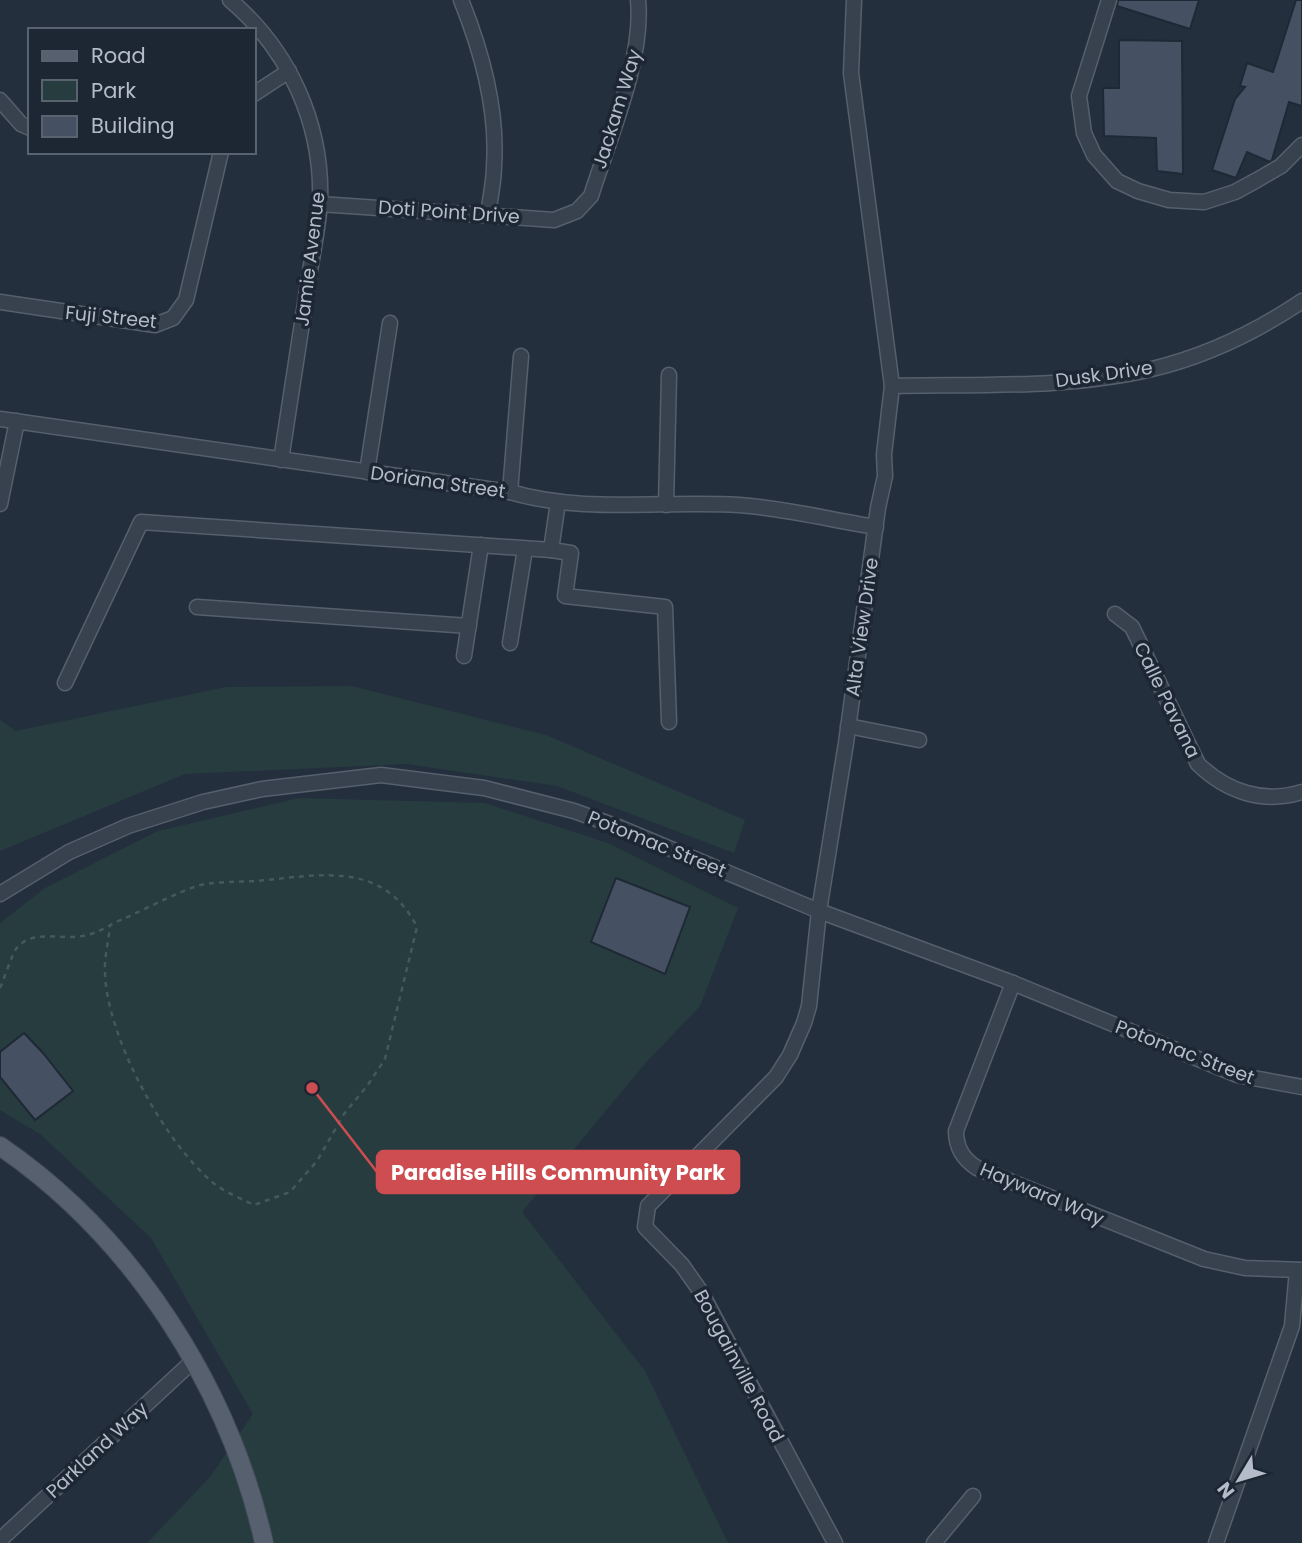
<svg xmlns="http://www.w3.org/2000/svg" width="1302" height="1543" font-family="Poppins,sans-serif">
<rect width="100%" height="100%" fill="#242f3e"/>
<g fill="#263c3f">
<polygon points="352,686 546,735 745,820 734,853 557,786 406,764 185,774 0,851 0,720 16,731 226,687"/>
<polygon points="299,798 485,803 608,843 738,908 700,1006 643,1066 522,1212 645,1371 728,1543 147,1543 210,1477 253,1414 151,1238 40,1134 0,1110 0,923 45,888 158,831"/>
</g>
<g fill="#455162" stroke="#1f2835" stroke-width="2">
<polygon points="1118,0 1199,0 1190,29 1117,6"/>
<polygon points="1296,0 1302,0 1302,106 1289,102 1272,160 1270,162 1247,152 1236,178 1212,170 1235,99 1245,87 1240,86 1247,63 1273,72"/>
<polygon points="1119,40 1182,41 1183,174 1157,171 1156,138 1104,136 1103,88 1119,88"/>
<polygon points="616,878 690,907 665,974 591,942"/>
<polygon points="24,1033 43,1053 73,1091 35,1120 0,1077 0,1052"/>
</g>
<g fill="none" stroke-linecap="round" stroke-linejoin="round">
<g stroke="#565f6c" stroke-width="17">
<g id="minor">
<path d="M230,0C289,50 323,124 320,202C318,233 310,265 306,297C298,351 289,405 281,460"/>
<path d="M461,0C482,52 498,109 494,166C494,182 490,198 488,215"/>
<polyline points="1109,0 1079,96 1084,133 1094,155 1117,181 1138,191 1169,200 1204,202 1235,192 1257,180 1281,166 1302,145"/>
<polyline points="254,94 289,71"/>
<polyline points="0,100 21,124 30,128"/>
<path d="M320,204L554,220L577,211L591,196C609,138 644,60 638,0"/>
<polyline points="0,302 155,325 173,318 186,300 221,152"/>
<path d="M892,386C978,384 1068,389 1152,369C1206,356 1256,332 1302,301"/>
<path d="M0,419L510,492C585,514 663,500 739,505C783,508 832,520 876,527"/>
<polyline points="367,472 390,323"/>
<polyline points="510,492 521,356"/>
<polyline points="558,502 551,550 571,553 565,596 665,607 669,722"/>
<polyline points="0,504 17,421"/>
<polyline points="666,505 669,375"/>
<polyline points="197,607 469,626"/>
<path d="M1115,614L1132,627L1198,764C1227,792 1263,804 1302,792"/>
<polyline points="510,643 525,549"/>
<polyline points="464,656 481,545"/>
<polyline points="65,683 141,522 551,550"/>
<polyline points="848,726 919,740"/>
<polyline points="0,894 69,852 128,826 203,802 262,789 381,775 484,788 574,811 621,828 819,911 1013,983 1237,1075 1302,1087"/>
<path d="M1013,983L956,1131C956,1148 963,1159 977,1168L1204,1259L1245,1268L1302,1270"/>
<polyline points="0,1540 194,1360"/>
<polyline points="835,1543 701,1292 682,1265 645,1227 648,1206 776,1077 790,1055 804,1023 809,1006 819,911 846,743 878,508 885,476 884,454 892,386 851,73 854,0"/>
<polyline points="934,1543 973,1496"/>
<polyline points="1216,1543 1292,1326 1297,1270"/>
</g>
</g>
<g stroke="#414a57" stroke-width="20">
<path id="major" d="M0,1146C133,1237 229,1387 264,1543"/>
</g>
<path stroke="#44595c" stroke-width="2.5" stroke-dasharray="5 5" stroke-linecap="butt" d="M0,988C4,979 12,955 16,949C33,927 64,942 87,935C97,933 106,927 116,922C142,911 167,897 194,887C210,881 239,882 257,881C320,875 383,860 417,927L385,1059L367,1086L344,1114L317,1161L290,1192L254,1205C240,1198 224,1192 212,1182C163,1140 107,1037 105,973C104,957 109,940 110,925"/>
<use href="#minor" stroke="#38414e" stroke-width="14"/>
<use href="#major" stroke="#56606e" stroke-width="18"/>
</g>
<g text-anchor="middle" dominant-baseline="central" stroke-width="7" stroke-linejoin="round" paint-order="stroke">
<g font-size="19" fill="#b4bcc9" stroke="#1d2633">
<text transform="translate(617 109) rotate(-73)">Jackam Way</text>
<text transform="translate(449 212) rotate(4)">Doti Point Drive</text>
<text transform="translate(310 259) rotate(-83)">Jamie Avenue</text>
<text transform="translate(111 317) rotate(6)">Fuji Street</text>
<text transform="translate(1104 374) rotate(-8)">Dusk Drive</text>
<text transform="translate(438 482) rotate(8)">Doriana Street</text>
<text transform="translate(862 627) rotate(-82)">Alta View Drive</text>
<text transform="translate(1167 700) rotate(64)">Calle Pavana</text>
<text transform="translate(657 844) rotate(22)">Potomac Street</text>
<text transform="translate(1185 1052) rotate(21)">Potomac Street</text>
<text transform="translate(1042 1194) rotate(23)">Hayward Way</text>
<text transform="translate(739 1366) rotate(62)">Bougainville Road</text>
<text transform="translate(97 1450) rotate(-43)">Parkland Way</text>
</g>
</g>
<path fill="none" stroke="#ce4d50" stroke-width="2.5" d="M312 1088L377 1172"/>
<circle fill="#ce4d50" stroke="#1d2633" stroke-width="2.5" cx="312" cy="1088" r="7"/>
<rect fill="#ce4d50" stroke="#ce4d50" stroke-width="2.5" x="377" y="1151" width="362" height="42" rx="7"/>
<g font-size="21" text-anchor="middle" font-weight="bold" fill="#fff">
<text x="558" y="1180">Paradise Hills Community Park</text>
</g>
<rect x="28" y="28" width="228" height="126" fill="#1d2633" stroke="#59626f" stroke-width="2"/>
<rect x="42" y="51" width="35" height="10" fill="#56606e" stroke="#59626f" stroke-width="2"/>
<text x="91" y="63" font-size="21" fill="#b4bcc9">Road</text>
<rect x="42" y="80" width="35" height="21" fill="#263c3f" stroke="#59626f" stroke-width="2"/>
<text x="91" y="98" font-size="21" fill="#b4bcc9">Park</text>
<rect x="42" y="116" width="35" height="21" fill="#455162" stroke="#59626f" stroke-width="2"/>
<text x="91" y="133" font-size="21" fill="#b4bcc9">Building</text>
<g transform="translate(1239 1480) rotate(232)" stroke="#1d2633" stroke-width="5" paint-order="stroke">
<path d="M0-5L12 26L0 18L-12 26Z" fill="#b4bcc9"/>
<text y="-10" font-size="19" font-weight="bold" text-anchor="middle" fill="#b4bcc9">N</text>
</g>
</svg>
